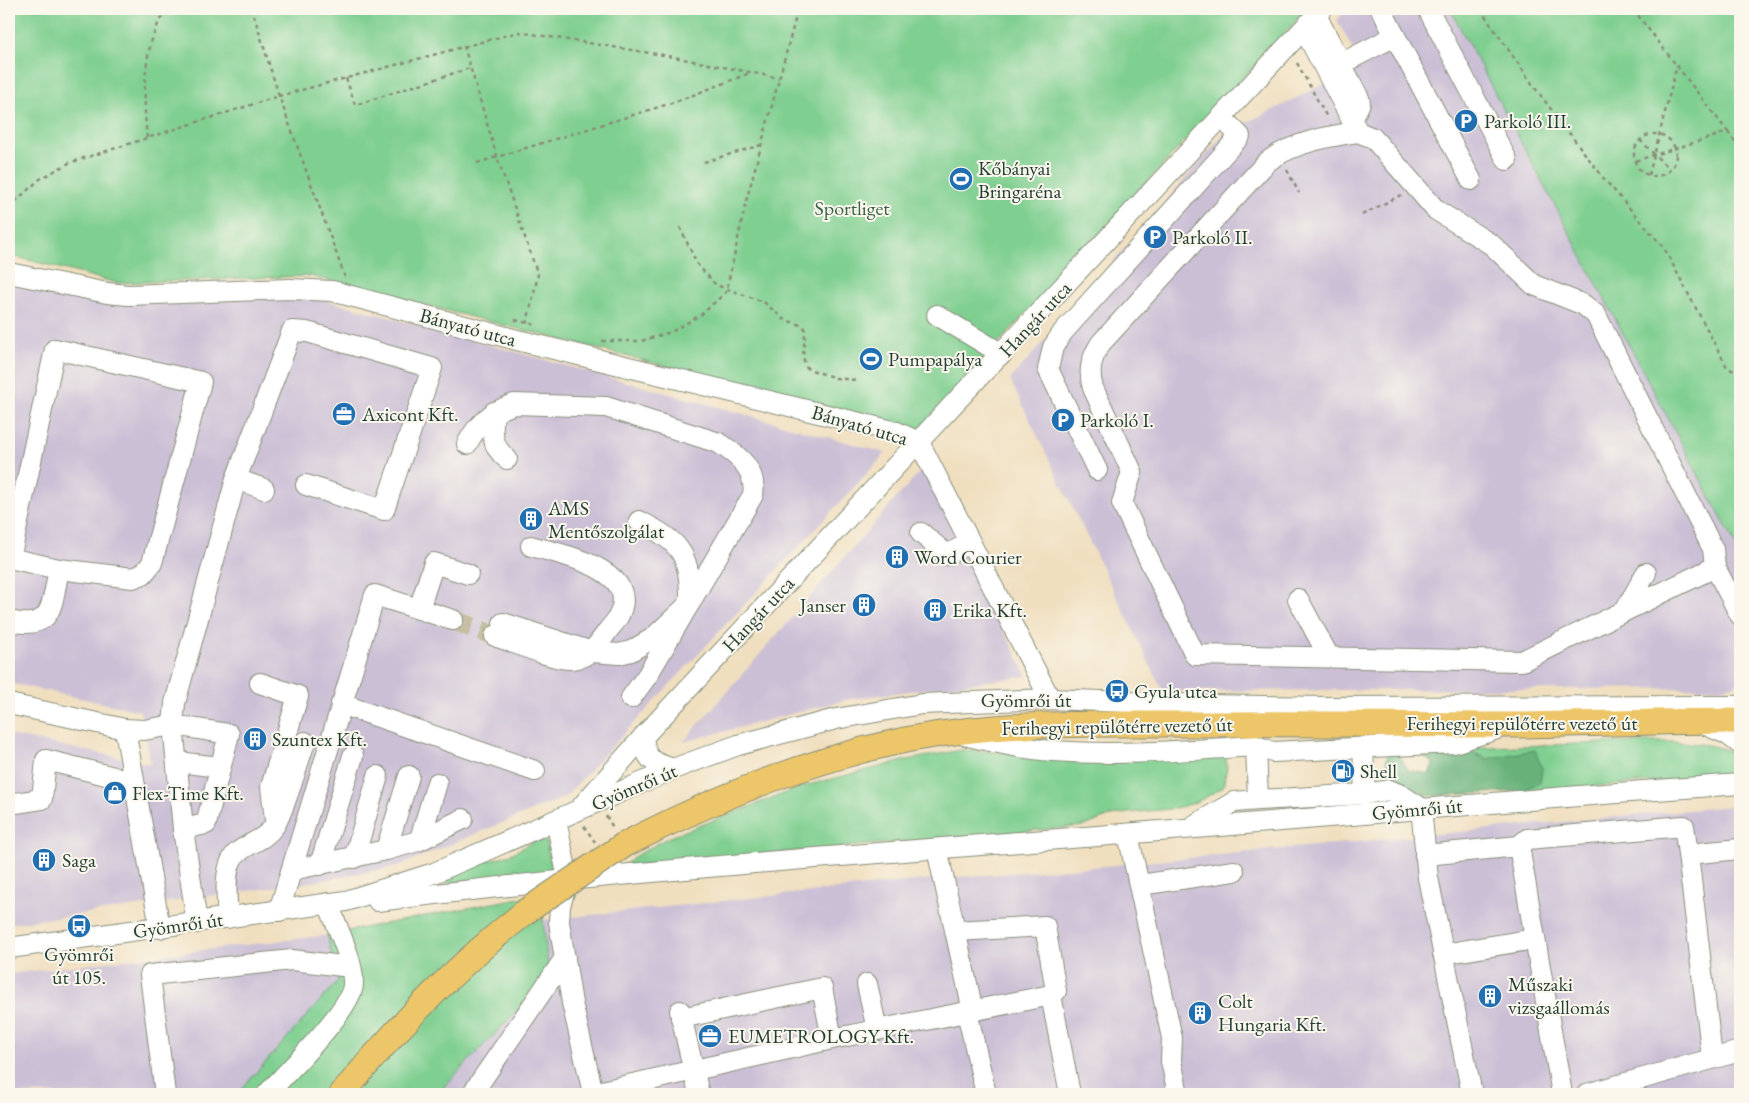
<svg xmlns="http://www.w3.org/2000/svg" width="1749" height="1103" font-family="'EB Garamond',serif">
<rect width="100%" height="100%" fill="#fbf7ec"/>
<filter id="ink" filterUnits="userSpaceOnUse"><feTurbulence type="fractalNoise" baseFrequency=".02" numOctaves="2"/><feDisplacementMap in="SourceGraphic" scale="10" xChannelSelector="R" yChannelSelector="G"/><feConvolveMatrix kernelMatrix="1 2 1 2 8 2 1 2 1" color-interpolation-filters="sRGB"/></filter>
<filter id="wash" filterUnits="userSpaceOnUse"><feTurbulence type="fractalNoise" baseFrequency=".0096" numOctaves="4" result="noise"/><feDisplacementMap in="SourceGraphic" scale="20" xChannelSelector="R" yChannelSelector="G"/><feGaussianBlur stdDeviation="1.12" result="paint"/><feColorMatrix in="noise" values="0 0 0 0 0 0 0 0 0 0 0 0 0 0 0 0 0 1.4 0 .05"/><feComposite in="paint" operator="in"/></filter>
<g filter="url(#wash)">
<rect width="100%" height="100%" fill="#f0dfbf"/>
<g fill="#cbbfd5">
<polygon points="1347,9 1450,9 1740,553 1740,643 1736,646 1740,657 1740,677 1734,685 1719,688 1163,691 1010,380 1237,119 1242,124 1265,114 1361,65 1337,20"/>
<polygon points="9,278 311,296 886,453 565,797 398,866 312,882 9,924 9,735 151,764 140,711 9,683"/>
<polygon points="922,469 1027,676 849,699 683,742"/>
<polygon points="1740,805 1740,1090 1726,1094 437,1094 533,994 548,968 543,920 943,878 1083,868"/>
<polygon points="327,935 339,981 237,1094 9,1094 9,974"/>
</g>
<g fill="#7fcf90" stroke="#4f8662">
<polygon points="9,9 1307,9 918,430 310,276 117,283 9,255"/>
<polygon points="1450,9 1740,9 1740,553"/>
<path d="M1606,743C1643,743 1711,736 1740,757V776L1522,791L1535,750L1489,759L1460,748Z"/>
<path d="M962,750L1009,753L1226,755L1227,767L1223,787C1180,816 1161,807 1115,815C1105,817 1095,822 1085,826L624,866L632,858L667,838L804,786L907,760Z"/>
<polygon points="543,836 545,837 552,868 550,871 448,883 442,880 474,865 511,854"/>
<polygon points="535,895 543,920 548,968 533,994 437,1094 237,1094 338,981 327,935"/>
</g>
<polygon fill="#67b27a" stroke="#437857" points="1460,748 1487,759 1535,750 1542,768 1540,782 1522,791 1428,796 1400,783 1386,761 1389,751 1398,753 1408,770 1429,774 1433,763 1415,752"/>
</g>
<g filter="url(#ink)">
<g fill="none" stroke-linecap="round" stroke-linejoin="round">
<polyline stroke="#c6bfa3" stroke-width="20" stroke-dasharray="20 10" stroke-linecap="butt" points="453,620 495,636"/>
<g stroke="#888e7a" stroke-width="22">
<g id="minor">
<polyline points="1381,9 1395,36"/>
<polyline points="1428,9 1507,160"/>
<polyline points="1316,15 1359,98 1360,103 1352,120"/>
<polyline points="1304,29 1358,132 1373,138 1436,210 1492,245 1534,285 1584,305 1596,315 1713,549 1715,567 1740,615"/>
<polyline points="1327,71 1395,36 1471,180"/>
<path d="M1358,132C1328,136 1291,143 1267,162L1101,343C1091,358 1088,371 1093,388L1132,472L1122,503L1195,655L1522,661L1715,567"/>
<polyline points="9,273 107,293 128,295 290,289 332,291 521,341 897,432 919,442"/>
<polyline points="937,315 1002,354"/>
<path d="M494,412C492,432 490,445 507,459"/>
<polyline points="919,442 1050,699"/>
<path d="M467,444C478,423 491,412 514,404L606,407L719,443C739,456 757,470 753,495L647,676L631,698"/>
<polyline points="1097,470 1048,369 1053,347 1063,332 1240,136 1222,118"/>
<polyline points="236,479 264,489"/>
<polyline points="921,533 947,555 970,542"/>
<polyline points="9,558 59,569 133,578 143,574 152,563 201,382 55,349 10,559"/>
<polyline points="1298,599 1329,657"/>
<polyline points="419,609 434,563 468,574"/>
<polyline points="1625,611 1646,573"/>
<path d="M9,621C55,631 51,605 59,569"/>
<path d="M503,623L592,652L619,654L631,651L653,638L690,603C691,555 681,542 639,521"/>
<path d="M495,636C513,642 554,660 572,659C590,658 597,645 607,632C610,627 616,622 618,617C644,569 559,554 531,546"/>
<polyline points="260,683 298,696 271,787 275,820"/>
<polyline points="9,704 125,729 144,730 173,725 229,734 206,824 183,829"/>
<polyline points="341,704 535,771"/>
<polyline points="1701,723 1727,734 1740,744"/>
<polyline points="125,729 160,928"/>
<path d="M964,735C993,742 1023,749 1054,751C1121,756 1189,750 1256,746L1273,752L1454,743L1497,729"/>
<path d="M643,737C646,761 652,762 673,769"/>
<polyline points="1256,746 1258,800"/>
<polyline points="1363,747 1365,794"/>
<polyline points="178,762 219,767"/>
<polyline points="9,804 42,799 46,760 134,782"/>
<polyline points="582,806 643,737 1322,9"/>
<polyline points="556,820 568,879 560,906 559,922 572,1003 593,1093 832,1039 1051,995 1070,1094"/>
<polyline points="1193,826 1234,802 1258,800 1365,794 1389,790 1401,795 1421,808 1428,878 1472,1094"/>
<polyline points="1128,834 1172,1038 1171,1061 1178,1094"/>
<polyline points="420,839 437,783"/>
<polyline points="1519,846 1562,1094"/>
<polyline points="937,849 973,1011"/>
<polyline points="386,850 409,776"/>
<polyline points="1688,854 1712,1058"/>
<polyline points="1425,855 1519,846 1527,839 1684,826 1688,854 1740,849"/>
<polyline points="354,858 378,776"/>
<polyline points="320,865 353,756"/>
<polyline points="292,870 386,850 418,841 463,819"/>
<polyline points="1140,885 1234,871"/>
<path d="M378,901C621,871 866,854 1110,835C1320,819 1530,798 1740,784"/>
<polyline points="279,911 375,595 453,620"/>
<path d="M228,918C227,901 222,864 238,852C251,842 265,840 275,825C286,806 297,765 305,742"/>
<polyline points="197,923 183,829 173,725 175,703 236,479 292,331 307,332 432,368 384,510 306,485"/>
<polyline points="955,931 1045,926 1056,991 1051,995"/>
<polyline points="9,948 346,901 434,873 673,769 738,745 836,719 922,704 1050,699 1203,705 1324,707 1740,706"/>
<polyline points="1443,954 1535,939"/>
<polyline points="867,984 877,1030"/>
<polyline points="680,1011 699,1094"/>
<polyline points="967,1012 986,1094"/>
<polyline points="681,1018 822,988 832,1039"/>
<polyline points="165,1094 150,975 292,960 351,967"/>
<path d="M267,1094C285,1074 353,1008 353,984C354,960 336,926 328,903"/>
<polyline points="472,1094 565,958"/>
<polyline points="1587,1094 1740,1051"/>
</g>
</g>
<g stroke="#888e7a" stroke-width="27">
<g id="major">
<path d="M624,845C711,800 800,763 896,742C1003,719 1111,725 1220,724C1317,723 1414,725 1512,725C1588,724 1664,721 1740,721"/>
<path d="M342,1094C398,1026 458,964 528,910"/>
</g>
</g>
<g stroke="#888e7a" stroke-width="2.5" stroke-dasharray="4 4" stroke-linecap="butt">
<polyline points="1480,9 1538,92 1605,180 1664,248 1727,367 1740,375"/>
<polyline points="1633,9 1728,132 1635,161"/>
<polyline points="464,46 497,157 675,102 750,73"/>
<polyline points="1297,63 1328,119"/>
<polyline points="346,78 355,105 470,68"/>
<polyline points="1728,132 1740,149"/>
<circle cx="1655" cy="155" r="21"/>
<path d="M147,138C143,101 141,37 169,9"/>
<polyline points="1640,140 1670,170"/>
<polyline points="704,162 761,145"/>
<polyline points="477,163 497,157 538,275 527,323"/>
<polyline points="1287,170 1299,193"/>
<polyline points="1649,175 1677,65"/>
<polyline points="9,207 40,179 69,163 279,96 252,9"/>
<polyline points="1362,215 1401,195"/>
<path d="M680,227L697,264L716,285L764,302L783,319L804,326C808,341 798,356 808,369L836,378L855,380"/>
<polyline points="345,277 279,96 519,32 663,55 779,78"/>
<polyline points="515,320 536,325"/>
<polyline points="602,341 641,341 671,332 702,314 726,292 747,198 798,9"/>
<polyline points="606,816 614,829"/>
<polyline points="584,826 595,842"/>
</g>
<use href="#minor" stroke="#fff" stroke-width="20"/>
<use href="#major" stroke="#ecc669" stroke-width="25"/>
<g stroke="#888e7a" stroke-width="27" stroke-linecap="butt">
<polyline id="major-bridge" points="528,910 624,845"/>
</g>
<use href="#major-bridge" stroke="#ecc669" stroke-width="25"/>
</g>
</g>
<defs>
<g id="parking-disc" transform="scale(1.25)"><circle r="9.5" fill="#1f6fb2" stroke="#fbf7ec"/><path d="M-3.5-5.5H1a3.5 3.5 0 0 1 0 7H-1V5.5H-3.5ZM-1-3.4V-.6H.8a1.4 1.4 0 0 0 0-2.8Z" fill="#fff"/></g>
<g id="stadium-disc" transform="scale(1.25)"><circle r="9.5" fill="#1f6fb2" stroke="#fbf7ec"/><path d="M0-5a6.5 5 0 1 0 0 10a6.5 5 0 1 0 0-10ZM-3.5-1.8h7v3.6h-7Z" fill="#fff"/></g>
<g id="office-disc" transform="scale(1.25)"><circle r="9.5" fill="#1f6fb2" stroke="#fbf7ec"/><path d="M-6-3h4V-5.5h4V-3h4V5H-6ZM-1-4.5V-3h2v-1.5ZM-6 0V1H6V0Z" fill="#fff"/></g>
<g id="building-disc" transform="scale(1.25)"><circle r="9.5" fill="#1f6fb2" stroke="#fbf7ec"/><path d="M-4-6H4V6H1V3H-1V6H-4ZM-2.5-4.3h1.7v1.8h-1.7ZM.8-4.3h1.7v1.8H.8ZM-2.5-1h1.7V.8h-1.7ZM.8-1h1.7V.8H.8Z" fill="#fff"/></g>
<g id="bus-disc" transform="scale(1.25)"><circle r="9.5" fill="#1f6fb2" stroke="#fbf7ec"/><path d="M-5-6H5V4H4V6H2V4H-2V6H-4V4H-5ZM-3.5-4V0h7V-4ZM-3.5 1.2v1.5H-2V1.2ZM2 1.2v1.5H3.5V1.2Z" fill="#fff"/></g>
<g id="fuel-disc" transform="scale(1.25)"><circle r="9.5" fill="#1f6fb2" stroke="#fbf7ec"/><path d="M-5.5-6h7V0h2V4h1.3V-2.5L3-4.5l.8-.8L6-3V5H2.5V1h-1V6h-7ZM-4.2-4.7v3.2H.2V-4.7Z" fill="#fff"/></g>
<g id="shop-disc" transform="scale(1.25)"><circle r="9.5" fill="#1f6fb2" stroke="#fbf7ec"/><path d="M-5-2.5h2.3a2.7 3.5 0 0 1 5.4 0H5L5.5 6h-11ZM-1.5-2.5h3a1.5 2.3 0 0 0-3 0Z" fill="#fff"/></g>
</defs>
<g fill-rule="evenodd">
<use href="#parking-disc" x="1466" y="121"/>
<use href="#stadium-disc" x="961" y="179"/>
<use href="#parking-disc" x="1155" y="237"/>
<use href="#stadium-disc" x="871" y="359"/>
<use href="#office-disc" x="344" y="414"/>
<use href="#parking-disc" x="1063" y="420"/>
<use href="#building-disc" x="531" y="519"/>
<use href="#building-disc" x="897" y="557"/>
<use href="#building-disc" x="864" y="605"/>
<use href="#building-disc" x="935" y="610"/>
<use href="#bus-disc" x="1117" y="691"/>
<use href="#building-disc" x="255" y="739"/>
<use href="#fuel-disc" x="1343" y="771"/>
<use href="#shop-disc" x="115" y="793"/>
<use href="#building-disc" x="44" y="860"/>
<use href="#bus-disc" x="79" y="926"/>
<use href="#building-disc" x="1490" y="996"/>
<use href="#building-disc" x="1200" y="1013"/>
<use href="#office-disc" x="710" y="1036"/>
</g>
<g text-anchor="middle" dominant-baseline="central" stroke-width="4" stroke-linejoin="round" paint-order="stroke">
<g font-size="20" fill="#1f3d34" stroke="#fbf7ec" text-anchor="start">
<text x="1484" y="121">Parkoló III.</text>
<text x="978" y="168">Kőbányai<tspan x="978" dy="23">Bringaréna</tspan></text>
<text x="1172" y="237">Parkoló II.</text>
<text x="888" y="359">Pumpapálya</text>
<text x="362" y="414">Axicont Kft.</text>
<text x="1080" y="420">Parkoló I.</text>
<text x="548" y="508">AMS<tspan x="548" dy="23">Mentőszolgálat</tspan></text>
<text x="914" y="557">Word Courier</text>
<text x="846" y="605" text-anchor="end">Janser</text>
<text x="952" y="610">Erika Kft.</text>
<text x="1134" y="691">Gyula utca</text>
<text x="272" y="739">Szuntex Kft.</text>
<text x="1360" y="771">Shell</text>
<text x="132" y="793">Flex-Time Kft.</text>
<text x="62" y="860">Saga</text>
<text x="79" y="954" text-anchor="middle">Gyömrői<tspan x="79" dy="23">út 105.</tspan></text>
<text x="1508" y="984">Műszaki<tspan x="1508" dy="23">vizsgaállomás</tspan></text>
<text x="1218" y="1001">Colt<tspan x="1218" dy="23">Hungaria Kft.</tspan></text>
<text x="728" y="1036">EUMETROLOGY Kft.</text>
</g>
<g font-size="20" fill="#37624b" stroke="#fbf7ec">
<text x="852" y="208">Sportliget</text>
</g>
<g font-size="20" fill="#1f3d34" stroke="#fbf7ec">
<text transform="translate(1035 319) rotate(-47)">Hangár utca</text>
<text transform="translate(468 327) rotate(15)">Bányató utca</text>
<text transform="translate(860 425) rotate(16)">Bányató utca</text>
<text transform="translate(758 614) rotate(-47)">Hangár utca</text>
<text x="1026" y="700">Gyömrői út</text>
<text x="1522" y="723">Ferihegyi repülőtérre vezető út</text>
<text transform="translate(1117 726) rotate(-1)">Ferihegyi repülőtérre vezető út</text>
<text transform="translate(634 787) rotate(-23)">Gyömrői út</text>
<text transform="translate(1417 809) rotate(-5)">Gyömrői út</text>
<text transform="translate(178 925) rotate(-8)">Gyömrői út</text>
</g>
</g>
<rect width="1749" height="1103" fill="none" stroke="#fbf7ec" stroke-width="30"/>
</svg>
